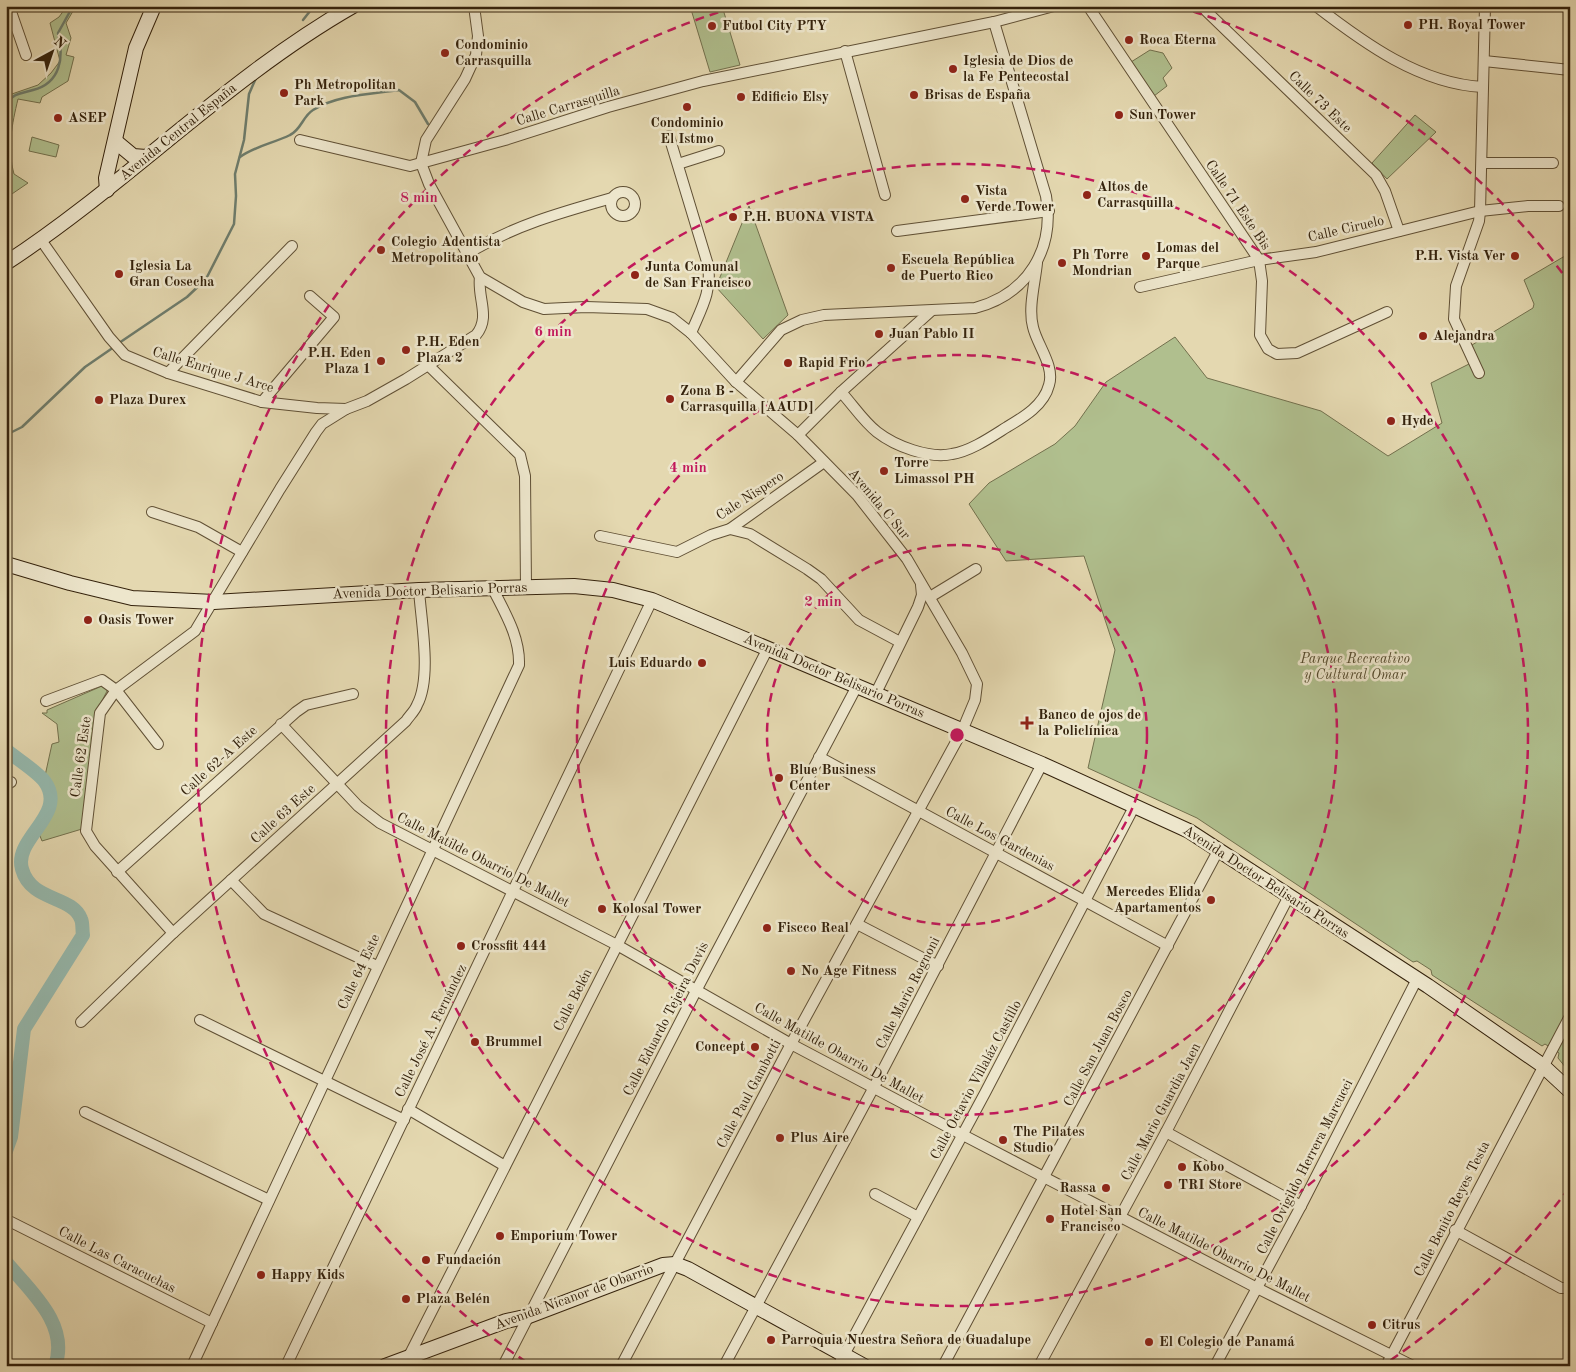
<svg xmlns="http://www.w3.org/2000/svg" width="1576" height="1372" font-family="'Old Standard TT',serif">
<rect width="100%" height="100%" fill="#e4d8b0"/>
<filter id="stains"><feTurbulence type="fractalNoise" baseFrequency=".004" numOctaves="4"/><feColorMatrix values="0 0 0 0 .2 0 0 0 0 .09 0 0 0 0 .02 0 0 0 .5 -.17"/></filter>
<radialGradient id="worn" r=".72"><stop offset=".6" stop-color="#630" stop-opacity="0"/><stop offset="1" stop-color="#630" stop-opacity=".3"/></radialGradient>
<g fill="#b0bf8e" stroke="#72704d">
<path d="M67,6H76L66,23L71,38L66,55L74,57L68,81L42,97L40,103L18,99C12,124 7,148 14,174L28,183L6,198V96L38,85L51,73L60,61L50,23L59,17Z"/>
<polygon points="690,6 722,6 740,65 710,72"/>
<polygon points="1150,50 1163,53 1172,68 1163,78 1167,86 1154,96 1131,62"/>
<polygon points="1415,115 1436,132 1387,179 1372,163"/>
<polygon points="32,137 59,145 56,157 29,151"/>
<polygon points="749,206 788,315 763,339 716,287"/>
<polygon points="1570,253 1570,1073 1558,1058 1559,1053 1545,1044 1542,1046 1432,975 1431,970 1417,961 1413,962 1197,818 1088,768 1115,650 1084,556 1006,561 969,504 989,483 1055,444 1075,426 1106,382 1175,337 1207,378 1321,411 1388,456 1442,423 1431,383 1477,360 1472,345 1533,308 1534,304 1524,280"/>
<polygon points="102,686 108,689 100,705 82,829 42,841 36,826 45,813 47,798 43,785 52,744 59,742 57,724 42,713 47,713 47,710"/>
</g>
<g fill="none" stroke-linecap="round" stroke-linejoin="round">
<g stroke="#6e7d6d" stroke-width="2.5">
<polyline points="303,20 314,6"/>
<path d="M6,103C16,92 20,94 33,90C61,83 64,57 58,33L73,6"/>
<path d="M240,157C255,146 274,143 290,135C301,130 303,116 313,110C336,95 372,94 399,90L415,102L428,124"/>
<polyline points="6,171 9,176 6,187"/>
<polyline points="119,343 187,297 206,279 234,224 236,196 235,174 244,140 249,94 256,78"/>
<polyline points="6,435 22,427 85,367 114,347"/>
</g>
<g stroke="#95b9ae" stroke-width="14">
<path d="M6,750C17,759 38,772 45,782C68,815 13,838 22,869C31,902 72,895 81,919C83,923 82,930 83,935L24,1029L11,1137L6,1151"/>
<path d="M6,1262C30,1291 70,1324 55,1366"/>
</g>
<g stroke="#605035" stroke-width="12">
<g id="street">
<polyline points="9,6 26,55"/>
<polyline points="474,6 478,36 476,55 465,79 426,140 421,163 429,184 480,277 523,302 544,309 586,307 647,309 672,318 691,333 736,382 798,435 857,495 907,559 962,653 977,684 975,700 962,731 791,1044 621,1366"/>
<polyline points="1088,6 1259,260 1262,281 1260,335 1268,349 1277,354 1297,353 1387,312"/>
<polyline points="1201,6 1376,175 1385,191 1399,231"/>
<path d="M1316,6C1364,43 1420,84 1483,87"/>
<polyline points="845,51 885,195"/>
<polyline points="1484,61 1570,70"/>
<path d="M669,136L708,265C712,292 701,309 691,333"/>
<polyline points="300,140 410,166 505,140 608,107 703,81 994,22 1054,6"/>
<polyline points="1483,163 1553,163"/>
<polyline points="678,164 719,151"/>
<circle cx="623" cy="204" r="12"/>
<polyline points="897,231 1049,211"/>
<path d="M41,240L109,337L125,355L168,373L262,402L317,408L346,409L367,401L406,379L476,335C491,317 477,298 480,277"/>
<path d="M468,253C516,225 559,213 612,198"/>
<polyline points="1140,287 1259,260 1316,252 1480,211 1528,206 1559,206"/>
<polyline points="429,366 520,455 525,476 526,587"/>
<polyline points="168,373 292,246"/>
<polyline points="1479,373 1454,319 1456,286 1479,221 1480,211 1485,6"/>
<path d="M736,382L781,330L802,320L824,315L975,308C1028,294 1055,249 1046,196L994,22"/>
<path d="M841,392C853,405 863,421 877,432C895,446 929,459 952,454C971,451 991,437 1007,427C1024,417 1044,405 1049,385C1055,366 1037,345 1033,327C1028,308 1035,283 1037,263"/>
<polyline points="262,402 334,317 310,296"/>
<polyline points="798,435 841,392 931,311"/>
<polyline points="152,512 198,527 242,552"/>
<polyline points="730,529 750,534 807,569 821,579 859,620 900,642"/>
<polyline points="600,536 677,552 711,535 730,529 824,462"/>
<polyline points="930,597 976,569"/>
<polyline points="875,695 918,607 922,595 921,585"/>
<polyline points="46,701 102,680 116,690 158,744"/>
<polyline points="281,724 358,806 380,823 617,945 791,1044 963,1135 1257,1288 1413,1366"/>
<polyline points="819,757 1168,946"/>
<polyline points="6,785 11,782"/>
<polyline points="117,872 296,712 306,705 353,694"/>
<polyline points="231,880 264,914 377,966"/>
<polyline points="857,924 938,966"/>
<polyline points="173,933 95,846 86,831 100,713 116,690 195,631 280,489 316,432 322,424 346,409"/>
<polyline points="200,1020 404,1120"/>
<path d="M81,1022L173,933L406,721C409,716 415,711 417,705C432,677 421,621 419,590"/>
<polyline points="408,1109 505,1166"/>
<polyline points="85,1112 269,1200"/>
<polyline points="1166,1132 1301,1206"/>
<polyline points="875,1194 918,1217"/>
<polyline points="9,1221 212,1323"/>
<polyline points="1455,1230 1561,1288 1570,1288"/>
<polyline points="407,1360 768,648"/>
<path d="M192,1366L519,665C520,637 505,613 493,589"/>
<polyline points="286,1366 652,600"/>
<polyline points="503,1366 697,989 857,686"/>
<polyline points="724,1366 874,1087 1042,764"/>
<polyline points="838,1366 985,1093 1135,805"/>
<polyline points="943,1366 1219,849"/>
<polyline points="1039,1366 1166,1132 1289,896"/>
<polyline points="1215,1366 1301,1206 1417,979"/>
<polyline points="1386,1366 1570,1016"/>
</g>
</g>
<g stroke="#34220c" stroke-width="16">
<g id="secondary">
<polyline points="115,141 133,156 146,157"/>
<polyline points="107,190 106,178 136,48 154,6"/>
<path d="M6,263C127,184 227,78 353,6"/>
<polyline points="6,564 70,583 132,598 214,602 419,590 574,586 613,590 652,600 1042,764 1189,831 1428,986 1542,1065 1570,1091"/>
<polyline points="385,1366 506,1321 529,1316 663,1265 675,1264 688,1269 864,1366"/>
</g>
</g>
<use href="#street" stroke="#ede6cc" stroke-width="10"/>
<use href="#secondary" stroke="#ede6cc" stroke-width="14"/>
</g>
<g fill="none" stroke="#c2185b" stroke-width="2.5" stroke-dasharray="9 6">
<circle cx="957" cy="735" r="190"/>
<circle cx="957" cy="735" r="380"/>
<circle cx="957" cy="735" r="571"/>
<path d="M1569 1188A761 761 0 0 1 1388 1362M526 1362A761 761 0 0 1 735 7M1179 7A761 761 0 0 1 1569 282"/>
</g>
<g fill="#8f2418" stroke="#ede6cc" stroke-width="2">
<circle cx="1408" cy="25" r="5"/>
<circle cx="712" cy="26" r="5"/>
<circle cx="1129" cy="40" r="5"/>
<circle cx="445" cy="53" r="5"/>
<circle cx="953" cy="69" r="5"/>
<circle cx="284" cy="93" r="5"/>
<circle cx="914" cy="95" r="5"/>
<circle cx="741" cy="97" r="5"/>
<circle cx="687" cy="107" r="5"/>
<circle cx="1119" cy="115" r="5"/>
<circle cx="58" cy="118" r="5"/>
<circle cx="1087" cy="195" r="5"/>
<circle cx="965" cy="199" r="5"/>
<circle cx="733" cy="217" r="5"/>
<circle cx="381" cy="250" r="5"/>
<circle cx="1146" cy="256" r="5"/>
<circle cx="1515" cy="256" r="5"/>
<circle cx="1062" cy="263" r="5"/>
<circle cx="891" cy="268" r="5"/>
<circle cx="119" cy="274" r="5"/>
<circle cx="635" cy="275" r="5"/>
<circle cx="879" cy="334" r="5"/>
<circle cx="1423" cy="336" r="5"/>
<circle cx="406" cy="350" r="5"/>
<circle cx="381" cy="361" r="5"/>
<circle cx="788" cy="363" r="5"/>
<circle cx="670" cy="399" r="5"/>
<circle cx="99" cy="400" r="5"/>
<circle cx="1391" cy="421" r="5"/>
<circle cx="884" cy="471" r="5"/>
<circle cx="88" cy="620" r="5"/>
<circle cx="702" cy="663" r="5"/>
<path d="M1024.5 715.5h5v5h5v5h-5v5h-5v-5h-5v-5h5z"/>
<circle cx="779" cy="778" r="5"/>
<circle cx="1211" cy="900" r="5"/>
<circle cx="602" cy="909" r="5"/>
<circle cx="767" cy="928" r="5"/>
<circle cx="461" cy="946" r="5"/>
<circle cx="791" cy="971" r="5"/>
<circle cx="475" cy="1042" r="5"/>
<circle cx="755" cy="1047" r="5"/>
<circle cx="780" cy="1138" r="5"/>
<circle cx="1003" cy="1140" r="5"/>
<circle cx="1182" cy="1167" r="5"/>
<circle cx="1168" cy="1185" r="5"/>
<circle cx="1106" cy="1188" r="5"/>
<circle cx="1050" cy="1219" r="5"/>
<circle cx="500" cy="1236" r="5"/>
<circle cx="426" cy="1260" r="5"/>
<circle cx="261" cy="1275" r="5"/>
<circle cx="406" cy="1299" r="5"/>
<circle cx="1372" cy="1325" r="5"/>
<circle cx="771" cy="1340" r="5"/>
<circle cx="1149" cy="1342" r="5"/>
</g>
<g text-anchor="middle" dominant-baseline="central" stroke-width="5" stroke-linejoin="round" paint-order="stroke">
<g font-size="14" font-weight="bold" fill="#34220c" stroke="#ede6cc" text-anchor="start">
<text x="1418" y="25">PH. Royal Tower</text>
<text x="722" y="26">Futbol City PTY</text>
<text x="1139" y="40">Roca Eterna</text>
<text x="455" y="45">Condominio<tspan x="455" dy="16">Carrasquilla</tspan></text>
<text x="963" y="61">Iglesia de Dios de<tspan x="963" dy="16">la Fe Pentecostal</tspan></text>
<text x="294" y="85">Ph Metropolitan<tspan x="294" dy="16">Park</tspan></text>
<text x="924" y="95">Brisas de España</text>
<text x="751" y="97">Edificio Elsy</text>
<text x="1129" y="115">Sun Tower</text>
<text x="68" y="118">ASEP</text>
<text x="687" y="123" text-anchor="middle">Condominio<tspan x="687" dy="16">El Istmo</tspan></text>
<text x="1097" y="187">Altos de<tspan x="1097" dy="16">Carrasquilla</tspan></text>
<text x="975" y="191">Vista<tspan x="975" dy="16">Verde Tower</tspan></text>
<text x="743" y="217">P.H. BUONA VISTA</text>
<text x="391" y="242">Colegio Adentista<tspan x="391" dy="16">Metropolitano</tspan></text>
<text x="1156" y="248">Lomas del<tspan x="1156" dy="16">Parque</tspan></text>
<text x="1072" y="255">Ph Torre<tspan x="1072" dy="16">Mondrian</tspan></text>
<text x="1505" y="256" text-anchor="end">P.H. Vista Ver</text>
<text x="901" y="260">Escuela República<tspan x="901" dy="16">de Puerto Rico</tspan></text>
<text x="129" y="266">Iglesia La<tspan x="129" dy="16">Gran Cosecha</tspan></text>
<text x="645" y="267">Junta Comunal<tspan x="645" dy="16">de San Francisco</tspan></text>
<text x="889" y="334">Juan Pablo II</text>
<text x="1433" y="336">Alejandra</text>
<text x="416" y="342">P.H. Eden<tspan x="416" dy="16">Plaza 2</tspan></text>
<text x="371" y="353" text-anchor="end">P.H. Eden<tspan x="371" dy="16">Plaza 1</tspan></text>
<text x="798" y="363">Rapid Frio</text>
<text x="680" y="391">Zona B -<tspan x="680" dy="16">Carrasquilla [AAUD]</tspan></text>
<text x="109" y="400">Plaza Durex</text>
<text x="1401" y="421">Hyde</text>
<text x="894" y="463">Torre<tspan x="894" dy="16">Limassol PH</tspan></text>
<text x="98" y="620">Oasis Tower</text>
<text x="692" y="663" text-anchor="end">Luis Eduardo</text>
<text x="1038" y="715">Banco de ojos de<tspan x="1038" dy="16">la Policlínica</tspan></text>
<text x="789" y="770">Blue Business<tspan x="789" dy="16">Center</tspan></text>
<text x="1201" y="892" text-anchor="end">Mercedes Elida<tspan x="1201" dy="16">Apartamentos</tspan></text>
<text x="612" y="909">Kolosal Tower</text>
<text x="777" y="928">Fiscco Real</text>
<text x="471" y="946">Crossfit 444</text>
<text x="801" y="971">No Age Fitness</text>
<text x="485" y="1042">Brummel</text>
<text x="745" y="1047" text-anchor="end">Concept</text>
<text x="1013" y="1132">The Pilates<tspan x="1013" dy="16">Studio</tspan></text>
<text x="790" y="1138">Plus Aire</text>
<text x="1192" y="1167">Kobo</text>
<text x="1178" y="1185">TRI Store</text>
<text x="1096" y="1188" text-anchor="end">Rassa</text>
<text x="1060" y="1211">Hotel San<tspan x="1060" dy="16">Francisco</tspan></text>
<text x="510" y="1236">Emporium Tower</text>
<text x="436" y="1260">Fundación</text>
<text x="271" y="1275">Happy Kids</text>
<text x="416" y="1299">Plaza Belén</text>
<text x="1382" y="1325">Citrus</text>
<text x="781" y="1340">Parroquia Nuestra Señora de Guadalupe</text>
<text x="1159" y="1342">El Colegio de Panamá</text>
</g>
<g font-size="14" fill="#34220c" stroke="#ede6cc">
<text transform="translate(1320 102) rotate(44)">Calle 73 Este</text>
<text transform="translate(568 106) rotate(-17)">Calle Carrasquilla</text>
<text transform="translate(178 132) rotate(-39)">Avenida Central España</text>
<text transform="translate(1238 205) rotate(56)">Calle 71 Este Bis</text>
<text transform="translate(1346 229) rotate(-13)">Calle Ciruelo</text>
<text transform="translate(213 370) rotate(17)">Calle Enrique J Arce</text>
<text transform="translate(750 496) rotate(-33)">Cale Nispero</text>
<text transform="translate(879 504) rotate(50)">Avenida C Sur</text>
<text transform="translate(430 591) rotate(-2)">Avenida Doctor Belisario Porras</text>
<text transform="translate(834 676) rotate(23)">Avenida Doctor Belisario Porras</text>
<text transform="translate(81 757) rotate(-82)">Calle 62 Este</text>
<text transform="translate(219 761) rotate(-42)">Calle 62-A Este</text>
<text transform="translate(283 814) rotate(-42)">Calle 63 Este</text>
<text transform="translate(1000 839) rotate(28)">Calle Los Gardenias</text>
<text transform="translate(483 860) rotate(27)">Calle Matilde Obarrio De Mallet</text>
<text transform="translate(1266 882) rotate(33)">Avenida Doctor Belisario Porras</text>
<text transform="translate(359 972) rotate(-65)">Calle 64 Este</text>
<text transform="translate(908 993) rotate(-63)">Calle Mario Rognoni</text>
<text transform="translate(573 1000) rotate(-63)">Calle Belén</text>
<text transform="translate(666 1019) rotate(-63)">Calle Eduardo Tejeira Davis</text>
<text transform="translate(431 1031) rotate(-64)">Calle José A. Fernández</text>
<text transform="translate(1098 1048) rotate(-62)">Calle San Juan Bosco</text>
<text transform="translate(839 1053) rotate(29)">Calle Matilde Obarrio De Mallet</text>
<text transform="translate(976 1080) rotate(-62)">Calle Octavio Villaláz Castillo</text>
<text transform="translate(749 1094) rotate(-62)">Calle Paul Gambotti</text>
<text transform="translate(1161 1112) rotate(-62)">Calle Mario Guardia Jaen</text>
<text transform="translate(1305 1167) rotate(-63)">Calle Ovigildo Herrera Marcucci</text>
<text transform="translate(1452 1209) rotate(-63)">Calle Benito Reyes Testa</text>
<text transform="translate(1224 1255) rotate(27)">Calle Matilde Obarrio De Mallet</text>
<text transform="translate(117 1260) rotate(27)">Calle Las Caracuchas</text>
<text transform="translate(574 1297) rotate(-20)">Avenida Nicanor de Obarrio</text>
</g>
<g font-size="14" font-style="italic" fill="#53492c" stroke="#ede6cc">
<text x="1355" y="659">Parque Recreativo<tspan x="1355" dy="16">y Cultural Omar</tspan></text>
</g>
</g>
<circle cx="957" cy="735" r="8" fill="#c2185b" stroke="#ede6cc" stroke-width="2.5"/>
<g font-size="15" text-anchor="middle" font-weight="bold" fill="#c2185b" stroke="#ede6cc" stroke-width="5" stroke-linejoin="round" paint-order="stroke">
<text x="419" y="202">8 min</text>
<text x="553" y="336">6 min</text>
<text x="688" y="472">4 min</text>
<text x="823" y="606">2 min</text>
</g>
<rect width="1576" height="1372" fill="none" stroke="#e4d8b0" stroke-width="25"/>
<rect x="8" y="8" width="1561" height="1357" fill="none" stroke="#34220c" stroke-width="2.5"/>
<rect x="12" y="12" width="1551" height="1347" fill="none" stroke="#34220c"/>
<g transform="translate(52 52) rotate(40)" stroke="#ede6cc" stroke-width="4" paint-order="stroke">
<path d="M0-4L9 19L0 12L-9 19Z" fill="#34220c"/>
<text y="-8" font-size="14" font-weight="bold" text-anchor="middle" fill="#34220c">N</text>
</g>
<rect width="100%" height="100%" filter="url(#stains)"/>
<rect width="100%" height="100%" fill="url(#worn)"/>
</svg>
